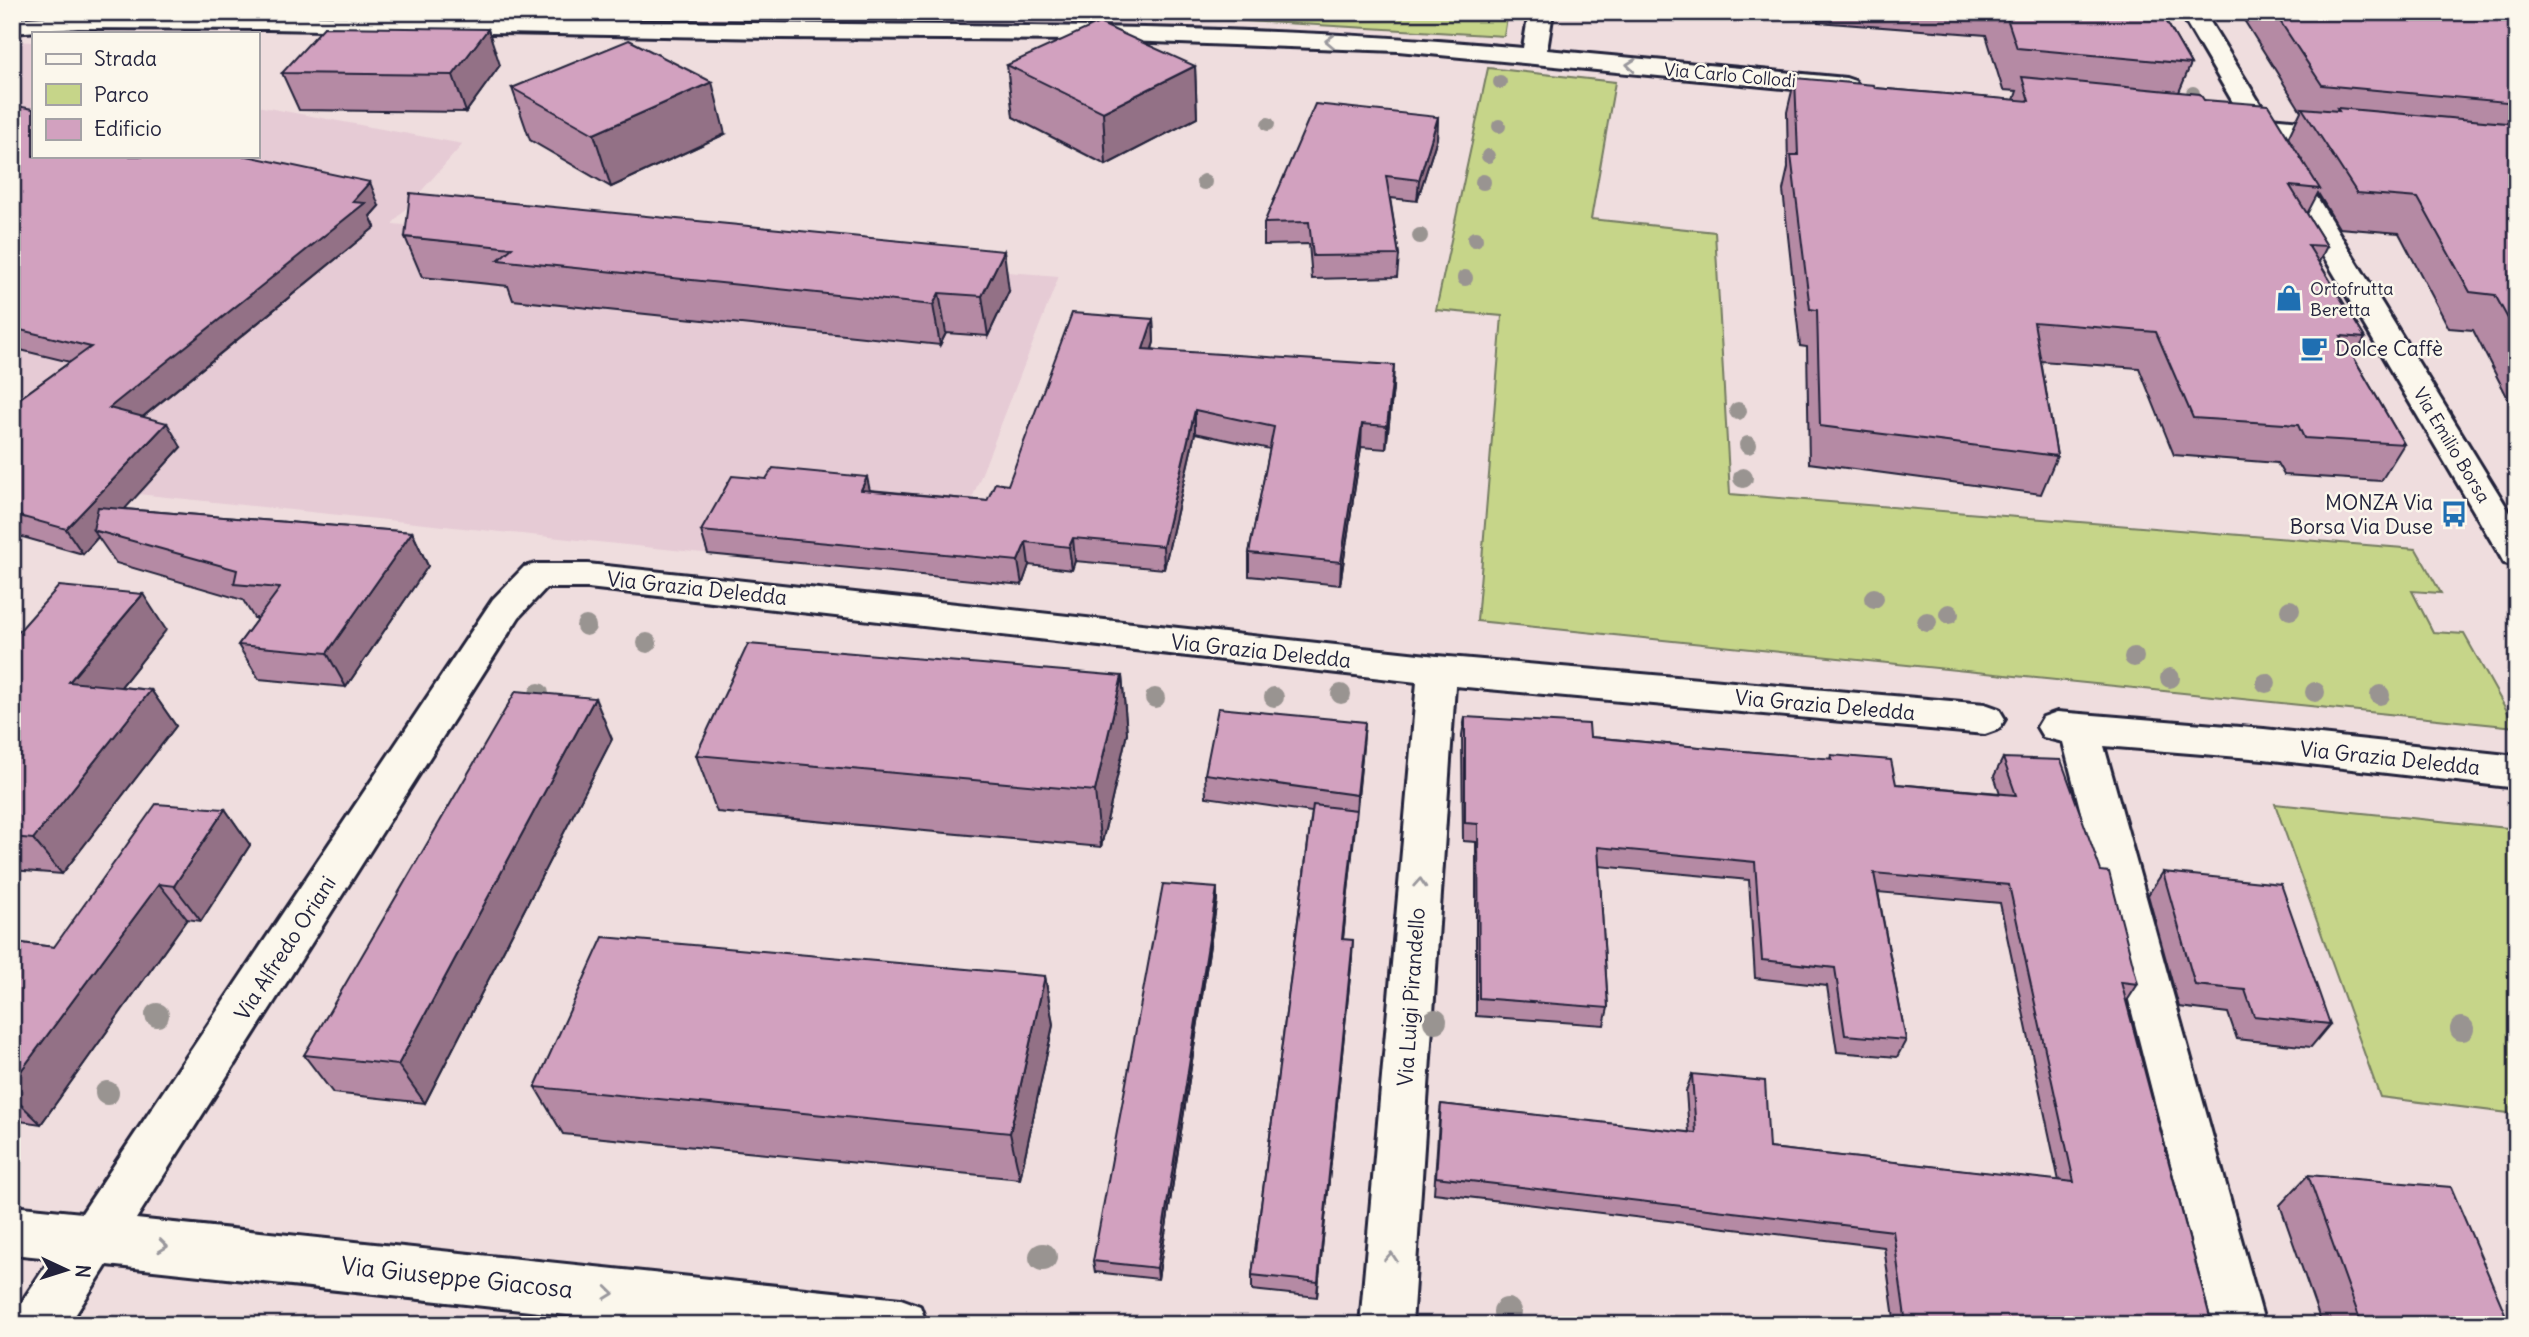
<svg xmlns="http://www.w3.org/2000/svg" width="2529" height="1337" font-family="Delius,sans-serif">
<rect width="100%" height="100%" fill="#efddde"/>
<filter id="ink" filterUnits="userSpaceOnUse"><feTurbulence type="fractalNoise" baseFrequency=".0143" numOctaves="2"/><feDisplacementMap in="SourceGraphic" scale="14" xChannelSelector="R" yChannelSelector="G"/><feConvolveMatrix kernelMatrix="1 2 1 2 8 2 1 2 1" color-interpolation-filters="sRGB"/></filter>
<g filter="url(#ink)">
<g fill="#e6cbd5">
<polygon points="765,12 1094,12 1071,18"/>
<polygon points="12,41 33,42 33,156 257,156 257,106 463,144 392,224 1059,276 941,578 138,494 84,554 12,534"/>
</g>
<g fill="#c6d589" stroke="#747c62" stroke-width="2">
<polygon points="1094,12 1508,12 1504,36"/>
<polygon points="1488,68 1615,82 1591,219 1715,232 1730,494 2416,549 2441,593 2412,591 2433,632 2464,634 2516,727 1477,621 1502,316 1436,310"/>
<polygon points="2275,804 2517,829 2517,1114 2380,1097"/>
</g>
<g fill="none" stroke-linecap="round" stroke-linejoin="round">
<g stroke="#22223b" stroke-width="6">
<g id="minor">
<path d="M1529,12H1553L1547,50L1846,78L1855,81L1859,86L1855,91L1846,94L1398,51L1099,40L778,38L268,29L78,28L12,33V19C116,11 220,14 323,16C445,18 566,20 688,22C966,27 1245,22 1523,48Z"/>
<polygon points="2180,12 2204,12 2269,118 2344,125 2353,127 2357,133 2353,139 2344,141 2279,135 2517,524 2517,566 2504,563 2499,554 2251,133 2221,129 2217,123 2221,117 2241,116"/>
<polygon points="537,564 588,564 1437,656 1985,704 1999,709 2005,719 1999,729 1985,734 1455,686 1412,1325 1360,1325 1417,682 588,588 546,588 519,617 136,1219 901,1299 920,1306 927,1325 659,1325 107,1265 69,1325 12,1325 19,1306 51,1258 12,1254 12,1206 82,1213 493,599 524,567"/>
<polygon points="2057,712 2264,729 2517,756 2517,788 2264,759 2104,746 2265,1325 2212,1325 2063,742 2043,737 2037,727 2043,717"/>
</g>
</g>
<use href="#minor" fill="#fbf7ec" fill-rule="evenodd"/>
</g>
<g fill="#999491">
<circle cx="1500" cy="82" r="7"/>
<circle cx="2193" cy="93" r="7"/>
<circle cx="1268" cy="124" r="7"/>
<circle cx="1499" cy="126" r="7"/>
<circle cx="1488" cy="156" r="7"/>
<circle cx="1204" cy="182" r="8"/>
<circle cx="1483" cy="182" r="8"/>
<circle cx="1420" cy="236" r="8"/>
<circle cx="1475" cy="239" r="8"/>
<circle cx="1465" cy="278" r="8"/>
<circle cx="1738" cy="411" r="9"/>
<circle cx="1748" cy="445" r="9"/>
<circle cx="1743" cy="478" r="10"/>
<circle cx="1874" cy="598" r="10"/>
<circle cx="2290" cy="610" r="10"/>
<circle cx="1949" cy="614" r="10"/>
<circle cx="1927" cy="622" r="10"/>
<circle cx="586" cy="626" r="10"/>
<circle cx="647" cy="643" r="10"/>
<circle cx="2134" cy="657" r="10"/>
<circle cx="2170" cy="678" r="10"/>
<circle cx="2266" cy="683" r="10"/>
<circle cx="2315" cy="692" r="10"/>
<circle cx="539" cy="693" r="10"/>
<circle cx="1341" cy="694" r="10"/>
<circle cx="2380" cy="695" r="10"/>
<circle cx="1274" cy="697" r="10"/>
<circle cx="1155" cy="698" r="10"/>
<circle cx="157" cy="1015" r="12"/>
<circle cx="1435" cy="1021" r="12"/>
<circle cx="2462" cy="1029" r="12"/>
<circle cx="107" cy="1093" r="12"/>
<circle cx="1043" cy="1257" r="14"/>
<circle cx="1507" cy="1312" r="14"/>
</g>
<g fill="#b58aa4" stroke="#22223b" stroke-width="2">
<polygon points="1817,12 2161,12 2191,64 2179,92 2204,100 2288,138 2301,111 2239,12 2517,12 2517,416 2473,330 2449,328 2399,233 2339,228 2318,193 2307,214 2327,246 2319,262 2365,338 2354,358 2404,444 2381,481 2284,475 2277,463 2174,455 2139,368 2041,361 2057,456 2041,494 1809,463 1807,347 1800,346 1783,190 1788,168 1787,112 1795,78 1875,88 2014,100 2017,91 2003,90 1986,35 1818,22"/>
<polygon points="500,65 466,112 299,110 282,73"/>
<polygon points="1007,65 1195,66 1197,118 1106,165 1013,117"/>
<polygon points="512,88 725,134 611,187 530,140"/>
<polygon points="12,105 379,206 370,216 375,227 143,417 181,447 124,509 412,532 428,566 346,687 259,679 238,645 258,618 254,618 243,600 116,563 98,537 83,554 12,534 12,404 70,362 12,348"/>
<polygon points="1438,117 1437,138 1417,201 1390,198 1399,255 1397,277 1312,279 1309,244 1264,245 1264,223"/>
<polygon points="405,237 1009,291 988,336 946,333 940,345 513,300 508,286 422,277"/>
<polygon points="1153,319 1154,342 1152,349 1393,388 1386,449 1361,447 1340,585 1249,576 1249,553 1270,449 1195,433 1164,569 1075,561 1072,570 1029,565 1022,585 708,554 701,531 870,490 987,501 1008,485"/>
<polygon points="166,630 121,687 151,690 176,726 62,874 12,870 12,639"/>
<polygon points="1122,676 1127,733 1101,847 717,812 696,755"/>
<polygon points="1465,717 1590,737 1830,759 1831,755 1896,784 2000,793 1994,776 2003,758 2138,984 2127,1001 2212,1325 1895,1325 1884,1247 1434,1193 1439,1121 1441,1104 1689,1133 1686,1091 1692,1074 1769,1148 2059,1181 2000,903 1878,892 1906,1040 1897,1057 1837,1052 1827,986 1755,978 1749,880 1599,866 1608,1008 1604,1025 1476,1016 1476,842 1463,841 1462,735"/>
<polygon points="1365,722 1363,746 1343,939 1352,957 1317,1297 1252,1290 1252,1275 1312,812 1206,797 1205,774"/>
<polygon points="612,739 425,1103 333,1093 304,1055"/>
<polygon points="225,809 250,845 201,921 187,919 41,1124 12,1120 12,942 54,947"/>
<polygon points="2163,872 2330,1024 2311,1047 2237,1039 2228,1013 2179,1007 2148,895"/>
<polygon points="1217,888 1217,900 1158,1279 1095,1272 1093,1261"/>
<polygon points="1045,976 1053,1025 1020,1179 563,1134 535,1087"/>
<polygon points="2308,1175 2510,1325 2322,1325 2280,1205"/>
</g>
<g fill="#937186" stroke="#22223b" stroke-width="2">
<polygon points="488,29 500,65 466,112 453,75"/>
<polygon points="1195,66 1197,118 1106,165 1103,112"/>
<polygon points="712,82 725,134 611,187 594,134"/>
<polygon points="1438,117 1437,138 1417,201 1419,180"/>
<polygon points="370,182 379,206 370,216 375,227 124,432 109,408"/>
<polygon points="1004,251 1009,291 988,336 982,296"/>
<polygon points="939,293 946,333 940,345 933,305"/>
<polygon points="1153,319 1154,342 1145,371 1143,349"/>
<polygon points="1394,365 1393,388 1386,449 1387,426"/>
<polygon points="1195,410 1195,433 1164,569 1163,546"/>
<polygon points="167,423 181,447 103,533 93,530 98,537 83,554 66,529"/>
<polygon points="1362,424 1361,447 1340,585 1341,562"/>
<polygon points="867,477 872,500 861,490"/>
<polygon points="412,532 428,566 346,687 327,653"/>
<polygon points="1073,538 1075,561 1072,570 1069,547"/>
<polygon points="1026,542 1029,565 1022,585 1018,561"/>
<polygon points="143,594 166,630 96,718 69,682"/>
<polygon points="1122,676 1127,733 1101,847 1095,791"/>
<polygon points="151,690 176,726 62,874 33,839"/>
<polygon points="595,698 612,739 425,1103 398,1065"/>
<polygon points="1365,722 1363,746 1356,819 1357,795"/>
<polygon points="225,809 250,845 201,921 174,886"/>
<polygon points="1356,810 1355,828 1341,956 1342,939"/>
<polygon points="159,884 187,919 41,1124 12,1096 12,1083"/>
<polygon points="1217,888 1217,900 1158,1279 1157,1268"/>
<polygon points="1353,940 1352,957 1317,1297 1318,1282"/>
<polygon points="1045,976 1053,1025 1020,1179 1010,1133"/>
</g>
<g fill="#d2a1bf" stroke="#22223b" stroke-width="2">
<polygon points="2005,12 2161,12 2191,64 2017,48"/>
<polygon points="2274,12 2517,12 2517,103 2322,85"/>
<polygon points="1099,23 1195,66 1103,112 1007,65"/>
<polygon points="324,27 488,29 453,75 282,73"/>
<polygon points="629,40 712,82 594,134 512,88"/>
<polygon points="2022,77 2200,94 2204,100 2268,105 2320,189 2290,186 2327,246 2308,245 2365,338 2341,336 2404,444 2304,438 2298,425 2193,418 2156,332 2034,322 2057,456 1820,426 1817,310 1810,309 1791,155 1798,155 1795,78 1874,85 1875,88 2029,101"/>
<polygon points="1315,104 1438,117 1419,180 1386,176 1399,255 1313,256 1309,222 1264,223"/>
<polygon points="12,105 33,109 33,156 247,156 370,182 352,202 365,203 109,408 167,423 66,529 12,514 12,404 91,347 12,328"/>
<polygon points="2302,108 2339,111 2337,108 2517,124 2517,335 2495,295 2470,292 2418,198 2357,193"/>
<polygon points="410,193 1004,251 982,296 939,293 933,305 498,260 512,248 405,237"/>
<polygon points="1072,313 1153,319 1143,349 1394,365 1387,426 1362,424 1341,562 1249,553 1274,427 1195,410 1163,546 1073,538 1069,547 1026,542 1018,561 701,531 732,476 766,479 773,468 867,477 861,490 987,501 995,483 1008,485"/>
<polygon points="98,507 412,532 327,653 238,645 280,588 234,584 237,570 93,530"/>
<polygon points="59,586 143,594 69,682 151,690 33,839 12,837 12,639"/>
<polygon points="748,644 1122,676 1095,791 696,755"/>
<polygon points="516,691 595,698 398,1065 304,1055"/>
<polygon points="1218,708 1365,722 1357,795 1205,774"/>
<polygon points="1465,717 1589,724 1590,737 1832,759 1831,755 1891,760 1896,784 2016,795 2003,758 2061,760 2101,871 2109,872 2138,984 2121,982 2212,1325 1916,1325 1906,1324 1893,1231 1436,1177 1441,1104 1696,1133 1692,1074 1765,1081 1769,1148 2074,1182 2009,885 1874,873 1906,1040 1845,1035 1835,968 1762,960 1755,862 1598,847 1608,1008 1479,998 1478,824 1465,823"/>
<polygon points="156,804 225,809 174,886 159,884 12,1083 12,942 54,947"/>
<polygon points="1313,805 1356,810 1342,939 1353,940 1318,1282 1252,1275"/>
<polygon points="2163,872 2281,884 2330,1024 2254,1016 2245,990 2195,985"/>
<polygon points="1163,884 1217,888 1157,1268 1093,1261"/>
<polygon points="603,937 1045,976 1010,1133 535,1087"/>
<polygon points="2308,1175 2451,1187 2510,1325 2362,1325"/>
</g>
<defs><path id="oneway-chevron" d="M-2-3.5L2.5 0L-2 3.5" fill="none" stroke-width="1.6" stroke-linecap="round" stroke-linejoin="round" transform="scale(1.75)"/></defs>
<g stroke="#99979c">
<use href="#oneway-chevron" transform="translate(1330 41) rotate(-178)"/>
<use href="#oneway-chevron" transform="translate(1631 65) rotate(-174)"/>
<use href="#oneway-chevron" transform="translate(1420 883) rotate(-86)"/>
<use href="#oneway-chevron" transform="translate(163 1246) rotate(6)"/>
<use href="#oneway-chevron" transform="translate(1391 1257) rotate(-86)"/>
<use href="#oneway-chevron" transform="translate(609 1293) rotate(6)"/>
</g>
</g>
<defs>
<g id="shop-bare" transform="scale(2.1)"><path d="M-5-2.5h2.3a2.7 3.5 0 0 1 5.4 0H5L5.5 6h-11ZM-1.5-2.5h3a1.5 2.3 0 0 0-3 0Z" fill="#1f6fb2" stroke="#fbf7ec" stroke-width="2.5" paint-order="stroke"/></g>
<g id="cafe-bare" transform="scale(2.1)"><path d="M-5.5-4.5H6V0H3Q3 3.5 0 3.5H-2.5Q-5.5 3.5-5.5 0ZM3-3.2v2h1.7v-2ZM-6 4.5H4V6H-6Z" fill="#1f6fb2" stroke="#fbf7ec" stroke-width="2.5" paint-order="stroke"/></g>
<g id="bus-bare" transform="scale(2.1)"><path d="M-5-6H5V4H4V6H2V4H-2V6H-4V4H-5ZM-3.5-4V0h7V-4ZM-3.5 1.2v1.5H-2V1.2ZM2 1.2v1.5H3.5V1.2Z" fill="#1f6fb2" stroke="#fbf7ec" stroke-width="2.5" paint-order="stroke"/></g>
</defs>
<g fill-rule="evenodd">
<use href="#shop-bare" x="2289" y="298"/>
<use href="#cafe-bare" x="2314" y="348"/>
<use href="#bus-bare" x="2454" y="514"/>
</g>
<g text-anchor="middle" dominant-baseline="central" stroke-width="5" stroke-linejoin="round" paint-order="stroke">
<g font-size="18" fill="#22223b" stroke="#fbf7ec">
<text transform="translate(1730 75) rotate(5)">Via Carlo Collodi</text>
<text transform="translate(2452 445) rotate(59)">Via Emilio Borsa</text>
</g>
<g font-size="18" fill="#22223b" stroke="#fbf7ec" text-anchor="start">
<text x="2310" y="288">Ortofrutta<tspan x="2310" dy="21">Beretta</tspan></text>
</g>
<g font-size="21" fill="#22223b" stroke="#fbf7ec" text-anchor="start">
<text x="2335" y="348">Dolce Caffè</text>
<text x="2433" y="502" text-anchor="end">MONZA Via<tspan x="2433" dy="24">Borsa Via Duse</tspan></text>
</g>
<g font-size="21" fill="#22223b" stroke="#fbf7ec">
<text transform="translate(697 588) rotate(6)">Via Grazia Deledda</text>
<text transform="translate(1261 651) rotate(6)">Via Grazia Deledda</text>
<text transform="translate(1825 705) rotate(5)">Via Grazia Deledda</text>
<text transform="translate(2390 758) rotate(6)">Via Grazia Deledda</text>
<text transform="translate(285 948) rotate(-57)">Via Alfredo Oriani</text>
<text transform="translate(1411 997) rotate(-86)">Via Luigi Pirandello</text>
</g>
<g font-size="24" fill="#22223b" stroke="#fbf7ec">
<text transform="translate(457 1277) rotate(6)">Via Giuseppe Giacosa</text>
</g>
</g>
<rect width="2529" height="1337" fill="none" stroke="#fbf7ec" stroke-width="42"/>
<rect x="21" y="21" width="2487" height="1295" fill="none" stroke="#22223b" stroke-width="2.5" filter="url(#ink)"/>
<rect x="32" y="32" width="228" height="126" fill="#fbf7ec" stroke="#a4a2a5" stroke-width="2"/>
<rect x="46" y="54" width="35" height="10" fill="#fbf7ec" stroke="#a4a2a5" stroke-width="2"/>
<text x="94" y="66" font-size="21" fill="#22223b">Strada</text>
<rect x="46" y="84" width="35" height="21" fill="#c6d589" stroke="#a4a2a5" stroke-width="2"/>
<text x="94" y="102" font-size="21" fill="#22223b">Parco</text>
<rect x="46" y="119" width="35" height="21" fill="#d2a1bf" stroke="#a4a2a5" stroke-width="2"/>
<text x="94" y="136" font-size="21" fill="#22223b">Edificio</text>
<g transform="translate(66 1270) rotate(94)" stroke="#fbf7ec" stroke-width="5" paint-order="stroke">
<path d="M0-5L12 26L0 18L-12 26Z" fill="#22223b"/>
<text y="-10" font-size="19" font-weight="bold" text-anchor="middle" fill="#22223b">N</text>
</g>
</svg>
